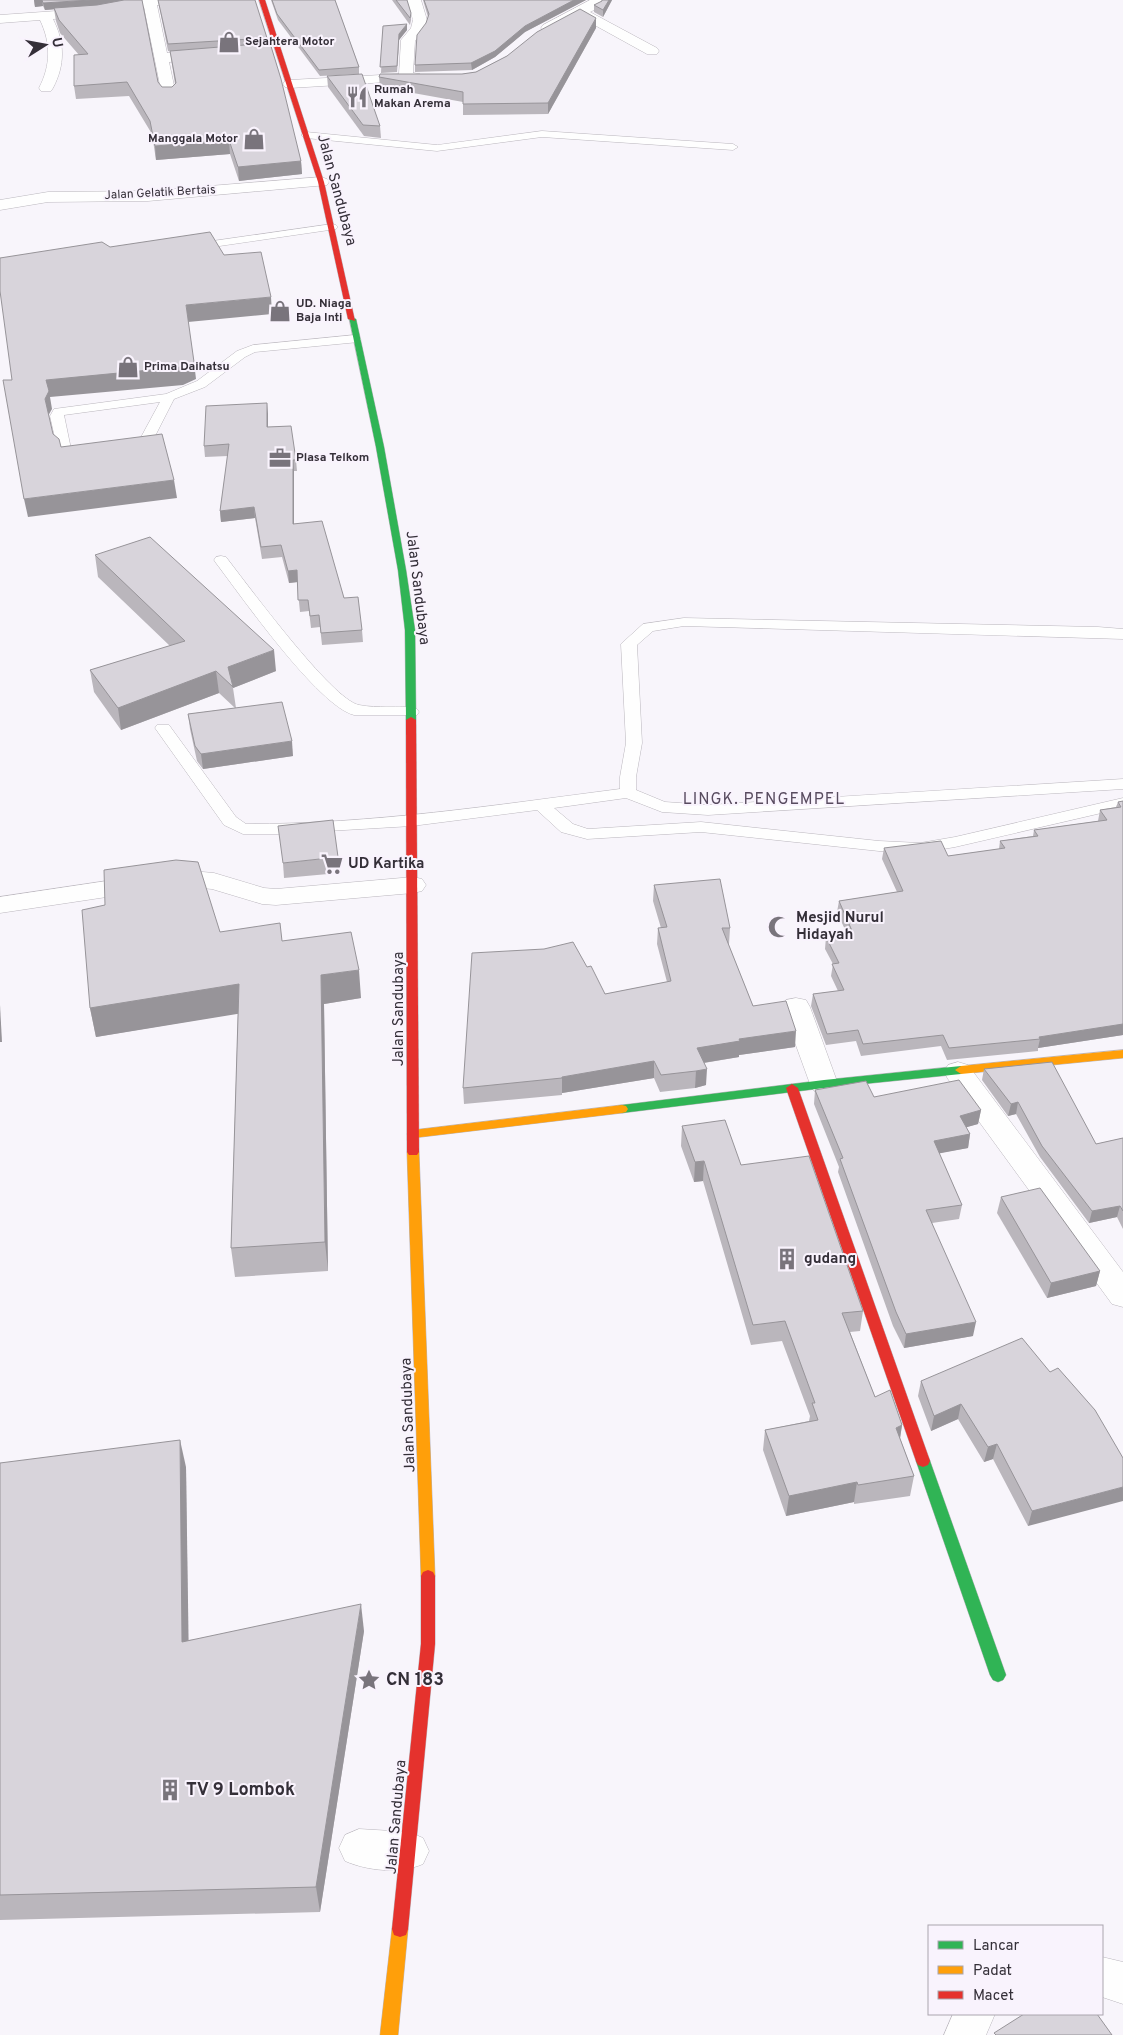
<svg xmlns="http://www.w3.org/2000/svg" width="1123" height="2035" font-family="Overpass,sans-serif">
<rect width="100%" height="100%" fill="#f8f5fb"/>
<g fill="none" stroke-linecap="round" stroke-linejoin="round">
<g stroke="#bab6bd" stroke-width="1">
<g id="lane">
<polygon points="542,131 733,144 738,147 733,150 542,137 437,151 306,138 301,135 306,132 437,145"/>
<polygon points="332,224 336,225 338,227 336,229 192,250 186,247 192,244"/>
<path d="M355,335L361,339L359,342L255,352L245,357L205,387L174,399L151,444L147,448L129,452L122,448L124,445L137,442L140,439L160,402L64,415L71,449H84L91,453L89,456C78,459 66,460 58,451L50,416L54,409L166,394L197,381L237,351L253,345Z"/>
<path d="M221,556L226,557C247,584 332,700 359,705C378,709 398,704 417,709L419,712L417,715H354C318,706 241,596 216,563L214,560L216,557Z"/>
<path d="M684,618L1098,627L1123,629V639L684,626L653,631L637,645L642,743L636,777V790L665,802L708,805L1123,779V789L708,815L662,812L626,798L554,808L573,824L588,829L701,822L879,841L920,843L955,837L1123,798V808L955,847L920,853L879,851L701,832L587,839L561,832L537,810L412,826L277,834H243L224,825L155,728L157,725H169L236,817L246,824C372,824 496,805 620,789V777L626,743L621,644L643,624Z"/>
</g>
</g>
<g stroke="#bab6bd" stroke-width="1">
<g id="street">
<path d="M139,0H189L182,4L157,5L167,53L209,51L216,55L209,59L169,62L176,95L174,98H164L162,95L144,7L99,16L53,19C65,43 65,65 53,88L51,91H41L39,88C51,65 51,43 40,20L0,23V15L99,8Z"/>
<polygon points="407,0 421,0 427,20 425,29 415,41 413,73 420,74 422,77 420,80 290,88 285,87 283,84 285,81 290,80 399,74 401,40 411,28 413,20"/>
<polygon points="590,0 604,0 600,7 590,12 657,48 659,51 657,54 647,54 580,17 553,31 543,31 541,28 543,25"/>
<polygon points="321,177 327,179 329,182 327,185 148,201 48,202 0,210 0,200 48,192 148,191"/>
<polygon points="180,870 214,873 264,888 276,889 413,877 422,879 426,885 422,891 413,893 276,905 262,904 212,889 180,886 0,913 0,897"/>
<polygon points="796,998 806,1000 810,1007 838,1084 834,1091 824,1094 814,1091 810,1084 782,1007 786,1000"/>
<polygon points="958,1062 968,1065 1123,1272 1123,1307 1112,1304 948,1079 944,1072 948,1065"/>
<path d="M359,1829L409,1832L423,1838L429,1851L423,1864C400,1874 368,1871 345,1861L339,1848L345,1835Z"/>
<polygon points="1102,1957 1123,1962 1123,2004 1102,1997"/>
<polygon points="953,2014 995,2014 986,2035 944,2035"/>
</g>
</g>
<g stroke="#bab6bd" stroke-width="1">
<g id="fast">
<polygon points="349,317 356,319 384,447 406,570 415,630 416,720 411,723 406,720 405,630 398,570 376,447"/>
<polygon points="961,1066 967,1070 961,1074 824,1088 622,1113 618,1112 616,1109 618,1106 622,1105 824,1080"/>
<polygon points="923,1455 928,1457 930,1461 1006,1675 1003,1680 998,1682 993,1680 990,1675 916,1461 918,1457"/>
</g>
</g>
<g stroke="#bab6bd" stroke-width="1">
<g id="slow">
<polygon points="1123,1050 1123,1058 961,1074 955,1070 961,1066"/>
<polygon points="622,1105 626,1106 628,1109 626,1112 622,1113 413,1138 409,1137 407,1134 409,1131 413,1130"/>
<polygon points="413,1148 417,1149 419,1152 435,1576 433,1580 428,1582 423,1580 421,1576 407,1152 409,1149"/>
<polygon points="400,1921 406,1923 408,1929 398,2035 380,2035 392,1929 394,1923"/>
</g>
</g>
<g stroke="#bab6bd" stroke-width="1">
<g id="jam">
<polygon points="259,0 265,0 324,182 355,321 348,319 318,182"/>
<polygon points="411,717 416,720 419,1152 417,1155 409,1155 407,1152 406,720"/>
<polygon points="792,1084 798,1088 930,1461 928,1465 923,1467 918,1465 916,1461 786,1088"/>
<polygon points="428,1570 433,1572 435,1576 435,1644 408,1929 406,1935 400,1937 394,1935 392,1929 421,1644 421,1576 423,1572"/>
</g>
</g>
<use href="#lane" fill="#fefefe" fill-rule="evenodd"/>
<use href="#street" fill="#fefefe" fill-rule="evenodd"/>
<use href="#fast" fill="#30b455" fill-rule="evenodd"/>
<use href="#slow" fill="#ff9f0a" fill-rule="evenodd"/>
<use href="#jam" fill="#e5322d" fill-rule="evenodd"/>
</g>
<g fill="#bab6bc">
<polygon points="34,0 142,0 158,82 162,87 172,87 175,84 170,51 168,51 158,0 267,38 267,44 301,161 302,174 239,181 230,154 156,160 152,134 129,96 76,99 74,86 79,55 60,33 56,21 54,9 45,10 43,6 35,7"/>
<polygon points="271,0 335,0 359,67 359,74 320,76 278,20"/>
<polygon points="392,0 407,0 411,13 411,20 410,25"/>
<polygon points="423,0 586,0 525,32 495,57 472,70 415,72 415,65 428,17"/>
<polygon points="602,0 624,0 612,0 603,17 594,12 594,5 602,1"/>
<polygon points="383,26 407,30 399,40 397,72 381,73"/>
<polygon points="596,28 548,114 463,115 463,102 380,87 379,77 462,74 476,72 507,56"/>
<polygon points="327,76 380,126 381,138 364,136 328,87"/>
<polygon points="268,414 268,427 296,460 297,471 294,471 294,524 344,598 362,630 363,642 322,645 320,627 311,628 309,611 300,612 297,582 289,583 282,557 262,559 255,518 221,522 220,511 228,456 205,457 204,446"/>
<polygon points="95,555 276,671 233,688 236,708 293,756 203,769 197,761 190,729 188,714 235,708 219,693 121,730 94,692 90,670 170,646 98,577"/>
<polygon points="1123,801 1123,1035 1038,1048 1038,1051 947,1060 941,1046 861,1056 856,1041 826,1045 811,1006 813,994 838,991 831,976 833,964 825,949 826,937 847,934 837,912 839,901 897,892 882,859 884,848 948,856 999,849 1000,841 1033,836 1034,830 1098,821 1100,810 1116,807 1118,802"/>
<polygon points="338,857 339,873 284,878 283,863"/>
<polygon points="654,885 730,928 729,944 728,944 753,1006 795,1047 739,1055 739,1057 704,1063 706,1085 695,1088 660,1092 654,1078 562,1093 562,1095 464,1104 463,1088 587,967 605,994 667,982 657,944 658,928 661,928 653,901"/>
<polygon points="220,932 282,941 361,998 324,1004 328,1271 235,1277 231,1248 238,1013 96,1037 90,1008"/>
<polygon points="984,1069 1096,1144 1123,1138 1123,1229 1117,1217 1089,1223 1040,1157 1016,1114 1008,1116 982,1080"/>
<polygon points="815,1090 981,1110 978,1124 966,1127 970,1134 968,1148 939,1153 962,1205 959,1219 932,1223 973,1336 904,1348 893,1326 838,1172 839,1167 814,1104"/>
<polygon points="682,1126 741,1165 863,1311 860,1331 850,1332 875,1397 902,1425 900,1438 914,1476 910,1496 854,1504 854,1502 786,1516 763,1450 765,1430 809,1421 810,1416 782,1341 751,1345 703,1181 694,1182 681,1146"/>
<polygon points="1001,1197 1100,1271 1096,1286 1047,1298 997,1213"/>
<polygon points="921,1381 1123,1458 1028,1526 993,1459 984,1462 958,1419 931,1431 918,1396"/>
<polygon points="0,1463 186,1467 188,1640 364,1631 320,1912 0,1920"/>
</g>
<g fill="#979499">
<polygon points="34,0 42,0 43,6 35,7"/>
<polygon points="91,0 130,0 99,6 45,10 43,3"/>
<polygon points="574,0 586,0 525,32 495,57 472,70 471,63 525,26"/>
<polygon points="609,0 612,0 603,17 603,10"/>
<polygon points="596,18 596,28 548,114 548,103"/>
<polygon points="407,24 407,30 399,40 397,72 399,34"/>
<polygon points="229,140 230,154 156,160 155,146"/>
<polygon points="301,161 302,174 239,181 238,167"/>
<polygon points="271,297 272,314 188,322 186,305"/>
<polygon points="194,362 196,379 183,385 50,397 52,409 48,416 45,399 46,380"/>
<polygon points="267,403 268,414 268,439 267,427"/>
<polygon points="293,460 294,471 294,535 293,524"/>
<polygon points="174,480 177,498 28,517 24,499"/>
<polygon points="254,507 255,518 221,522 220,511"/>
<polygon points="297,570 298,582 289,583 288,571"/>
<polygon points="274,650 276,671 233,688 228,667"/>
<polygon points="216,671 219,693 121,730 118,708"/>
<polygon points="292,741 293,756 203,769 201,754"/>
<polygon points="359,970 361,998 324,1004 328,1271 325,1242 321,975"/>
<polygon points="239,984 243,1013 96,1037 90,1008"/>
<polygon points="0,1005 2,1042 0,1042"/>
<polygon points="1123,1024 1123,1035 1038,1048 1040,1039 1039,1037"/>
<polygon points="796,1031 795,1047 739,1055 739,1057 696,1064 697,1048 739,1039"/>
<polygon points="654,1061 654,1078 562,1093 562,1077"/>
<polygon points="707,1069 706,1085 695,1088 696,1071"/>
<polygon points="1018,1102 1016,1114 1008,1116 1011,1104"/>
<polygon points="981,1110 978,1124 957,1130 960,1116"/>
<polygon points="970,1134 968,1148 931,1155 934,1141"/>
<polygon points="704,1161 703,1181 694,1182 695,1162"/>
<polygon points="1120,1206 1117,1217 1089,1223 1092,1211"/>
<polygon points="1100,1271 1096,1286 1047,1298 1051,1283"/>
<polygon points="976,1322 973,1336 904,1348 906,1334"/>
<polygon points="961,1404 958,1419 931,1431 934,1416"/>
<polygon points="902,1425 899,1445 896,1428"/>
<polygon points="180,1440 186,1467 189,1669 182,1642"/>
<polygon points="997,1444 993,1459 984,1462 988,1447"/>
<polygon points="857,1482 854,1502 786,1516 789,1496"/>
<polygon points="1123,1487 1123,1501 1028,1526 1032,1511"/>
<polygon points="361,1604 364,1631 320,1912 316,1887"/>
</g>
<g fill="#d8d4db" stroke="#979499">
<polygon points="42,0 91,0 43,3"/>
<polygon points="124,0 142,0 158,82 162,87 172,87 176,83 170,51 270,43 281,79 301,161 238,167 229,140 155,146 150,121 127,82 74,86 74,55 88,54 59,20 54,8 97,5"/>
<polygon points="158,0 255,0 267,38 168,44"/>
<polygon points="272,0 335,0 359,67 319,70 277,14"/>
<polygon points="396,0 407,0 411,13 410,18"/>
<polygon points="424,0 574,0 525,26 495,51 471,63 415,65 417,35 426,23 429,14"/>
<polygon points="602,0 609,0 603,10 594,5 602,1"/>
<polygon points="580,9 596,18 548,103 463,104 463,92 379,77 380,74 462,74 476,72 507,56 537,32"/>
<polygon points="407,24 399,34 397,66 380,67 383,26"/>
<polygon points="362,74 380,126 363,125 327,76"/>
<polygon points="210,232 224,255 261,252 271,297 186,305 194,362 181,367 46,380 49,391 45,399 53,434 59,439 61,447 162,434 174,480 24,499 3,380 12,380 0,291 0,258 102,242 110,247"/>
<polygon points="267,403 267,427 291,426 296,460 293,460 293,524 322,521 344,598 358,597 362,630 321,633 319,615 310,616 308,600 298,600 297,570 288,571 281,545 261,547 254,507 220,511 229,444 204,446 206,406"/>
<polygon points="150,537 274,650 228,667 233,687 216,671 118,708 90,670 185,641 95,555"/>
<polygon points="282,702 292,741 201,754 195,746 188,714"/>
<polygon points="1123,801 1123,1024 1039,1037 1040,1039 949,1048 943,1035 863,1044 858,1030 827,1034 813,994 844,990 832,964 839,963 826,937 853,933 839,901 903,891 884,848 941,841 948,856 1005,848 1000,841 1038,836 1034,830 1107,820 1100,810 1121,807 1118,802"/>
<polygon points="333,820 338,857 283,863 278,826"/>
<polygon points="176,860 198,862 220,932 280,923 282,941 351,932 359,970 321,975 325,1242 231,1248 239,984 90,1008 82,910 105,905 104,870"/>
<polygon points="720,879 730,928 722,928 753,1006 786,1001 796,1031 739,1039 740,1041 697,1048 707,1069 696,1071 661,1075 654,1061 562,1077 562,1078 463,1088 472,953 544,949 573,942 587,967 591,966 605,994 671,981 658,928 667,927 654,885"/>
<polygon points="1052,1062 1096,1144 1123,1138 1123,1211 1120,1206 1092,1211 1042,1146 1018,1102 1011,1104 984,1069"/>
<polygon points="959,1080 981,1110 960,1116 970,1134 934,1141 962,1205 926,1210 976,1322 906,1334 896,1312 840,1159 843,1158 815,1090 866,1081 874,1097"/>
<polygon points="725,1120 741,1165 809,1156 863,1311 842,1313 875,1397 890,1390 902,1425 896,1428 914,1476 858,1485 857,1482 789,1496 765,1430 818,1420 812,1403 815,1403 785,1321 753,1325 704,1161 695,1162 682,1126"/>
<polygon points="1040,1188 1100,1271 1051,1283 1001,1197"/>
<polygon points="1022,1338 1050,1372 1058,1368 1095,1410 1123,1458 1123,1487 1032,1511 997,1444 988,1447 961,1404 934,1416 921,1381"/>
<polygon points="180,1440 182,1642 361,1604 316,1887 0,1895 0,1463"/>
<polygon points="1024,2014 1097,2014 1112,2035 996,2035 994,2033"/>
</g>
<defs>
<g id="shop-bare" transform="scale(1.725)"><path d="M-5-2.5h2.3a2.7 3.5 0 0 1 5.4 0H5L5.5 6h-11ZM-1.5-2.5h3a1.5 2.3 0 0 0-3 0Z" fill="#79747c" stroke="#f9f3fd" stroke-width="2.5" paint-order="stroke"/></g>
<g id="restaurant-bare" transform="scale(1.725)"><path d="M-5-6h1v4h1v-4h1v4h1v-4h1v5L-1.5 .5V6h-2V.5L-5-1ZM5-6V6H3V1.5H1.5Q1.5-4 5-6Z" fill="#79747c" stroke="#f9f3fd" stroke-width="2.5" paint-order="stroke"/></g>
<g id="office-bare" transform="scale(1.725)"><path d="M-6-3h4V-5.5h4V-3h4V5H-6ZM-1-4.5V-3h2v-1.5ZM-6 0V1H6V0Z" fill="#79747c" stroke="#f9f3fd" stroke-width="2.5" paint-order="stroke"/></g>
<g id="supermarket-bare" transform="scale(1.725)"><path d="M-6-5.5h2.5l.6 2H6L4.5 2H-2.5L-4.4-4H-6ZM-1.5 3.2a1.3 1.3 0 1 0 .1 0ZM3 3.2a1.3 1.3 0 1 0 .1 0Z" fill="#79747c" stroke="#f9f3fd" stroke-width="2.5" paint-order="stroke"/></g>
<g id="mosque-bare" transform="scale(1.725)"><path d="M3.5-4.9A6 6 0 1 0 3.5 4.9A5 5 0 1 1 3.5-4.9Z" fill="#79747c" stroke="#f9f3fd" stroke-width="2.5" paint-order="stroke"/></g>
<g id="building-bare" transform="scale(1.725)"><path d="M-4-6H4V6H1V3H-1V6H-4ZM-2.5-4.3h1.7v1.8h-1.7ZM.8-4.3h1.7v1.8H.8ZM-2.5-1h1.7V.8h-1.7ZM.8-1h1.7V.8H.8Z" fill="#79747c" stroke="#f9f3fd" stroke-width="2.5" paint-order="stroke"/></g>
<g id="sight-bare" transform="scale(1.725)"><path d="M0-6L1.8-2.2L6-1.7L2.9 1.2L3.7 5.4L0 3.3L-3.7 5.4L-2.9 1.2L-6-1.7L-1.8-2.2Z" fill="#79747c" stroke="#f9f3fd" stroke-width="2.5" paint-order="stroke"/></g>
</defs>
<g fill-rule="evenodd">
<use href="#shop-bare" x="229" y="42"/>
<use href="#restaurant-bare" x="357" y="97"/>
<use href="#shop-bare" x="254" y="139"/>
<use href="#shop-bare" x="280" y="311"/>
<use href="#shop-bare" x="128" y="367"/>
<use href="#office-bare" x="280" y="458"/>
<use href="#supermarket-bare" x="332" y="864"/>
<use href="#mosque-bare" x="779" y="927"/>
<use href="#building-bare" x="787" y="1259"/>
<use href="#sight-bare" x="369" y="1680"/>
<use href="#building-bare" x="170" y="1790"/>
</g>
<g text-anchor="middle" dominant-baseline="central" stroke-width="4" stroke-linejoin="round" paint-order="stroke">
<g font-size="12" font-weight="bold" fill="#342f38" stroke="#f9f3fd" text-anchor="start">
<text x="245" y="42">Sejahtera Motor</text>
<text x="374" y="90">Rumah<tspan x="374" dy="14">Makan Arema</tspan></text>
<text x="238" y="139" text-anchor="end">Manggala Motor</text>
<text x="296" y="304">UD. Niaga<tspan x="296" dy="14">Baja Inti</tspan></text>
<text x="144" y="367">Prima Daihatsu</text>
<text x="296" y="458">Plasa Telkom</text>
</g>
<g font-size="12" fill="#342f38" stroke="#f9f3fd">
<text transform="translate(160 193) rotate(-3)">Jalan Gelatik Bertais</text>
</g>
<g font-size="15" fill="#342f38" stroke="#f9f3fd">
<text transform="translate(336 190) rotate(75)">Jalan Sandubaya</text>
<text transform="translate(417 588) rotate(83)">Jalan Sandubaya</text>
<text transform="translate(399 1009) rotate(-90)">Jalan Sandubaya</text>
<text transform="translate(409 1415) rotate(-92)">Jalan Sandubaya</text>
<text transform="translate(397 1817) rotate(-85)">Jalan Sandubaya</text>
</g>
<g font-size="15" font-weight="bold" fill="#342f38" stroke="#f9f3fd" text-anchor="start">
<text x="348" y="864">UD Kartika</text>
<text x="796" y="918">Mesjid Nurul<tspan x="796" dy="17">Hidayah</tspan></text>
<text x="804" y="1259">gudang</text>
</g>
<g font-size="16" letter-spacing="1" fill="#584b5f" stroke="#f9f3fd">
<text x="764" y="800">LINGK. PENGEMPEL</text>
</g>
<g font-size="18" font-weight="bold" fill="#342f38" stroke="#f9f3fd" text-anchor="start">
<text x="386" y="1680">CN 183</text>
<text x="186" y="1790">TV 9 Lombok</text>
</g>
</g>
<rect x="928" y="1925" width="175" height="90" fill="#f9f3fd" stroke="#aaa5ae"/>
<rect x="938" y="1941" width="25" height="8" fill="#30b455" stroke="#aaa5ae"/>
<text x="973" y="1950" font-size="15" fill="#342f38">Lancar</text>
<rect x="938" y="1966" width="25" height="8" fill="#ff9f0a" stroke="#aaa5ae"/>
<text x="973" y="1975" font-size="15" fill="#342f38">Padat</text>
<rect x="938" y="1991" width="25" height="8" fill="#e5322d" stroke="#aaa5ae"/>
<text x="973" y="2000" font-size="15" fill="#342f38">Macet</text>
<g transform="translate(45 45) rotate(79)" stroke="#f9f3fd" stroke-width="4" paint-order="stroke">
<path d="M0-4L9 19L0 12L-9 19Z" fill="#342f38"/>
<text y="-8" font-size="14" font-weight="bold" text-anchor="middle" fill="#342f38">U</text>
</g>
</svg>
